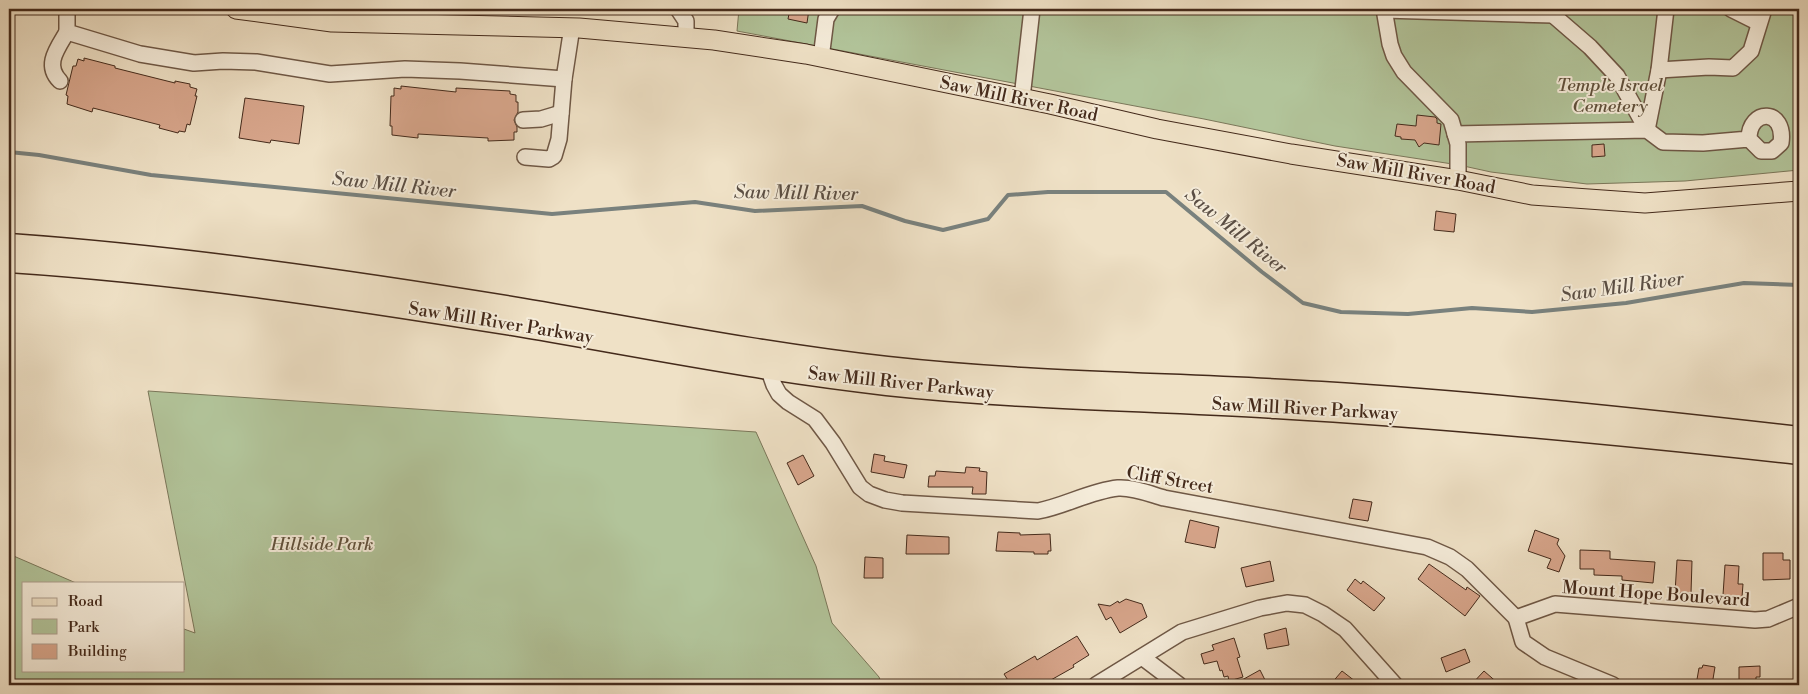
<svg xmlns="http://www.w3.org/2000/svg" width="1808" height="694" font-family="'Libre Bodoni',serif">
<rect width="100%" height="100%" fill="#efe1c6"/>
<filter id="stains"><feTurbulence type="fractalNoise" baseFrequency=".004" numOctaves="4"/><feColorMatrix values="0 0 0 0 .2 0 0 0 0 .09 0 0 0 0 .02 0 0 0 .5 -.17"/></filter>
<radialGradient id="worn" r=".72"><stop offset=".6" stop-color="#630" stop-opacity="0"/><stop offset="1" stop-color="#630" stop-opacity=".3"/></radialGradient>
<g fill="#b2c49a" stroke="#7b775a">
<polygon points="739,9 1799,9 1799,170 1685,181 1587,184 1491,172 1459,165 1335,146 1204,119 737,31"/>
<polygon points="148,391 756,432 816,566 832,623 879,677 882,685 9,685 9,554 76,583 24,583 24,670 184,670 184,629 195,633"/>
</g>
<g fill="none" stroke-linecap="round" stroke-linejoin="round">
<polyline stroke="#79817d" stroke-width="4" points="9,152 39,155 151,175 552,214 695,202 755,211 862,206 905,221 943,230 988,219 1008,195 1048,192 1166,192 1262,272 1303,303 1341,312 1408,314 1472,308 1532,312 1626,303 1744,283 1799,285"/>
</g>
<g fill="#d8a68c" stroke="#442a1b">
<polygon points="790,9 809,9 807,23 788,19"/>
<polygon points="84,58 115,66 115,68 175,83 175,81 190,84 190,87 197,89 195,96 197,96 190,125 187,124 185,132 179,131 178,133 159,128 160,125 93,108 92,112 67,104 68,96 66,95 73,66 76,66 78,59 84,61"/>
<polygon points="401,86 456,92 456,88 510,91 510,94 516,95 516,102 518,102 518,112 514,120 517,127 517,132 514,132 514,140 488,141 488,138 418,134 418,138 392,135 392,126 390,126 391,96 394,96 394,88 401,89"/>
<polygon points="245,98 304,106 299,144 271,140 270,143 239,138"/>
<polygon points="1417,115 1435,117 1437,119 1437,123 1441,124 1439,145 1424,143 1419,147 1415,140 1401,139 1401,137 1395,136 1397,124 1416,126"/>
<polygon points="1604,144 1605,156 1592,157 1592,145"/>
<polygon points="1436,211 1456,214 1454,232 1434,230"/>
<polygon points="874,454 885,456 884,461 907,465 904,478 871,472"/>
<polygon points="803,455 814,476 798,485 787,463"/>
<polygon points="966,467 980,468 979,471 987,472 986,494 972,494 973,487 928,487 929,476 935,476 936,471 965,473"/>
<polygon points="1353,499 1372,502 1368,521 1349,518"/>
<polygon points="1190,520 1219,527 1215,548 1185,542"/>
<polygon points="1535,530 1559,539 1557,544 1565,556 1559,572 1547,568 1551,559 1528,551"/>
<polygon points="998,532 1020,533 1020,535 1050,534 1051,551 1048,551 1048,554 1034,554 1034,552 996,551"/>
<polygon points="907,535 949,537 949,554 906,554"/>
<polygon points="1580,550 1610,551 1610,559 1655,562 1653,583 1622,580 1622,576 1594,575 1594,569 1580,569"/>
<polygon points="1763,553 1783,553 1783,560 1790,560 1790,579 1763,580"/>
<polygon points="865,557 883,558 883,578 864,578"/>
<polygon points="1677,560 1692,561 1691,593 1675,593"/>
<polygon points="1270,561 1274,581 1246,587 1241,568"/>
<polygon points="1429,564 1466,590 1467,587 1480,596 1465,616 1418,579"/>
<polygon points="1725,565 1739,566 1738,584 1743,584 1742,597 1723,595"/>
<polygon points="1355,579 1361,584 1363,581 1385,598 1374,611 1347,590"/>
<polygon points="1126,599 1142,604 1147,617 1120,633 1111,617 1106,620 1098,604 1110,606 1118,601 1119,603"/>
<polygon points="1286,628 1289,645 1267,649 1264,634"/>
<polygon points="1077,636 1089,655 1073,665 1074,667 1042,685 1011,685 1004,674 1035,656 1037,660"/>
<polygon points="1234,638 1240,657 1237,658 1243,677 1229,681 1228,676 1224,677 1222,670 1220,671 1217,661 1204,664 1201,654 1214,650 1212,645"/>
<polygon points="1465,649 1470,662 1446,672 1441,658"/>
<polygon points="1703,665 1715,667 1712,685 1696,685 1699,668 1702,668"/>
<polygon points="1760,666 1760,677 1756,677 1756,685 1739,685 1739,667"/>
<polygon points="1260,670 1265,680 1256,685 1233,685"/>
<polygon points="1342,671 1360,685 1330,685"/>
<polygon points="1484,671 1500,685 1471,685"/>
</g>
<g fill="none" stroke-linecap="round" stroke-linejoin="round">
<g stroke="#6f5846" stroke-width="18">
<g id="minor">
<polyline points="67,9 67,32 140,54 194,63 223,61 256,62 330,74 405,69 460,71 564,79 572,27"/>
<polyline points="678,9 686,21 686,38"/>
<polyline points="1384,9 1390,44 1394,56 1404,72 1451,120 1458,144 1458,180"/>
<polyline points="1731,9 1759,23"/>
<polyline points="1384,10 1553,15 1554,9"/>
<polyline points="1553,15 1590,47 1617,76 1647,130"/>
<polyline points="821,58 826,19 832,9"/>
<polyline points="1659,70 1709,67 1733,68 1751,51 1764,9"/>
<path d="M60,81C44,65 57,49 67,32"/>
<polyline points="1022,98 1032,9"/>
<polyline points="523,120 541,119 561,113"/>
<polyline points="1647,130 1659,70 1666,9"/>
<path d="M1455,134L1647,130L1663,142L1703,143L1749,139L1761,151H1772L1781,143C1786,108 1749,108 1749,139"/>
<polyline points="525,157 549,159 554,156 559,139 564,79"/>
<path d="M768,368L774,385L779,394L788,402L815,419L833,443L860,487L869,494L885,500L902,503L1038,511C1065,506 1090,491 1118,488C1133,487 1150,494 1164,498L1427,547L1450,557L1467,569L1516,618"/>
<polyline points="1142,657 1179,685"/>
<polyline points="1096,685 1182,632 1260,608 1287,603 1305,605 1323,614 1345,629 1395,685"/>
<polyline points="1613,685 1545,657 1523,642 1516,618 1555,604 1755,620 1768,619 1799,606"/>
</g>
</g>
<g stroke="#442a1b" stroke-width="21">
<polyline id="major" points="236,9 332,22 579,28 714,40 806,54 1050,104 1157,129 1291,154 1458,180 1532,195 1645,203 1799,191"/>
</g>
<g stroke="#442a1b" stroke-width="25">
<g id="highway">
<path d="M9,245C177,257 345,281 512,308C637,329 761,354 887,368C1031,384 1177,384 1321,393C1481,403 1640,420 1799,438"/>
<path d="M9,261C177,272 345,297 512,324C637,345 761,370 887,384C1016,398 1147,399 1276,407C1451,417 1625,434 1799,453"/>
</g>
</g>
<use href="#minor" stroke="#f5ecda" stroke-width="15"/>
<use href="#major" stroke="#efe1c6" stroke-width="19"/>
<use href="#highway" stroke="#efe1c6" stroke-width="22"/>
</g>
<g text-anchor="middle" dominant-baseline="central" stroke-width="4" stroke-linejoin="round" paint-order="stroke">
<g font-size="18" font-style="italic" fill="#60503b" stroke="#f5ecda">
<text x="1610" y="85">Temple Israel<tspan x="1610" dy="21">Cemetery</tspan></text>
<text x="322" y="544">Hillside Park</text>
</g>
<g font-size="18" fill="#442a1b" stroke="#f5ecda">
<text transform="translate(1019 99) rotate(12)">Saw Mill River Road</text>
<text transform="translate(1416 174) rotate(10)">Saw Mill River Road</text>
<text transform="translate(501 323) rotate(9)">Saw Mill River Parkway</text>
<text transform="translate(901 383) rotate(6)">Saw Mill River Parkway</text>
<text transform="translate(1305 409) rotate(3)">Saw Mill River Parkway</text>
<text transform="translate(1170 480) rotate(10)">Cliff Street</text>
<text transform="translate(1656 594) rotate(4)">Mount Hope Boulevard</text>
</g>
<g font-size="19" font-style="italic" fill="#5a4e44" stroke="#f5ecda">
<text transform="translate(394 185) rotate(6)">Saw Mill River</text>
<text transform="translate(796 193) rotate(1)">Saw Mill River</text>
<text transform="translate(1236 231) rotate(39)">Saw Mill River</text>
<text transform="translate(1622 287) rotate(-8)">Saw Mill River</text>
</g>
</g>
<rect width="1808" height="694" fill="none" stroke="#efe1c6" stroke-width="30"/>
<rect x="10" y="10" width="1788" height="674" fill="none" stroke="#442a1b" stroke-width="2.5"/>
<rect x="15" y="15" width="1778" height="664" fill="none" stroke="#442a1b"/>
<rect x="22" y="582" width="162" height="90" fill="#f5ecda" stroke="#ae9e8e"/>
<rect x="32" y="598" width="25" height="8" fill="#efe1c6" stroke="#ae9e8e"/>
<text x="68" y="606" font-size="15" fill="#442a1b">Road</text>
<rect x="32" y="619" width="25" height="15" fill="#b2c49a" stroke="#ae9e8e"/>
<text x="68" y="632" font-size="15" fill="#442a1b">Park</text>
<rect x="32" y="644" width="25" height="15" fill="#d8a68c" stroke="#ae9e8e"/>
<text x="68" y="656" font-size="15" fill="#442a1b">Building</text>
<rect width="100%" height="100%" filter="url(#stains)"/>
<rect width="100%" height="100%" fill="url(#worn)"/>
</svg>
